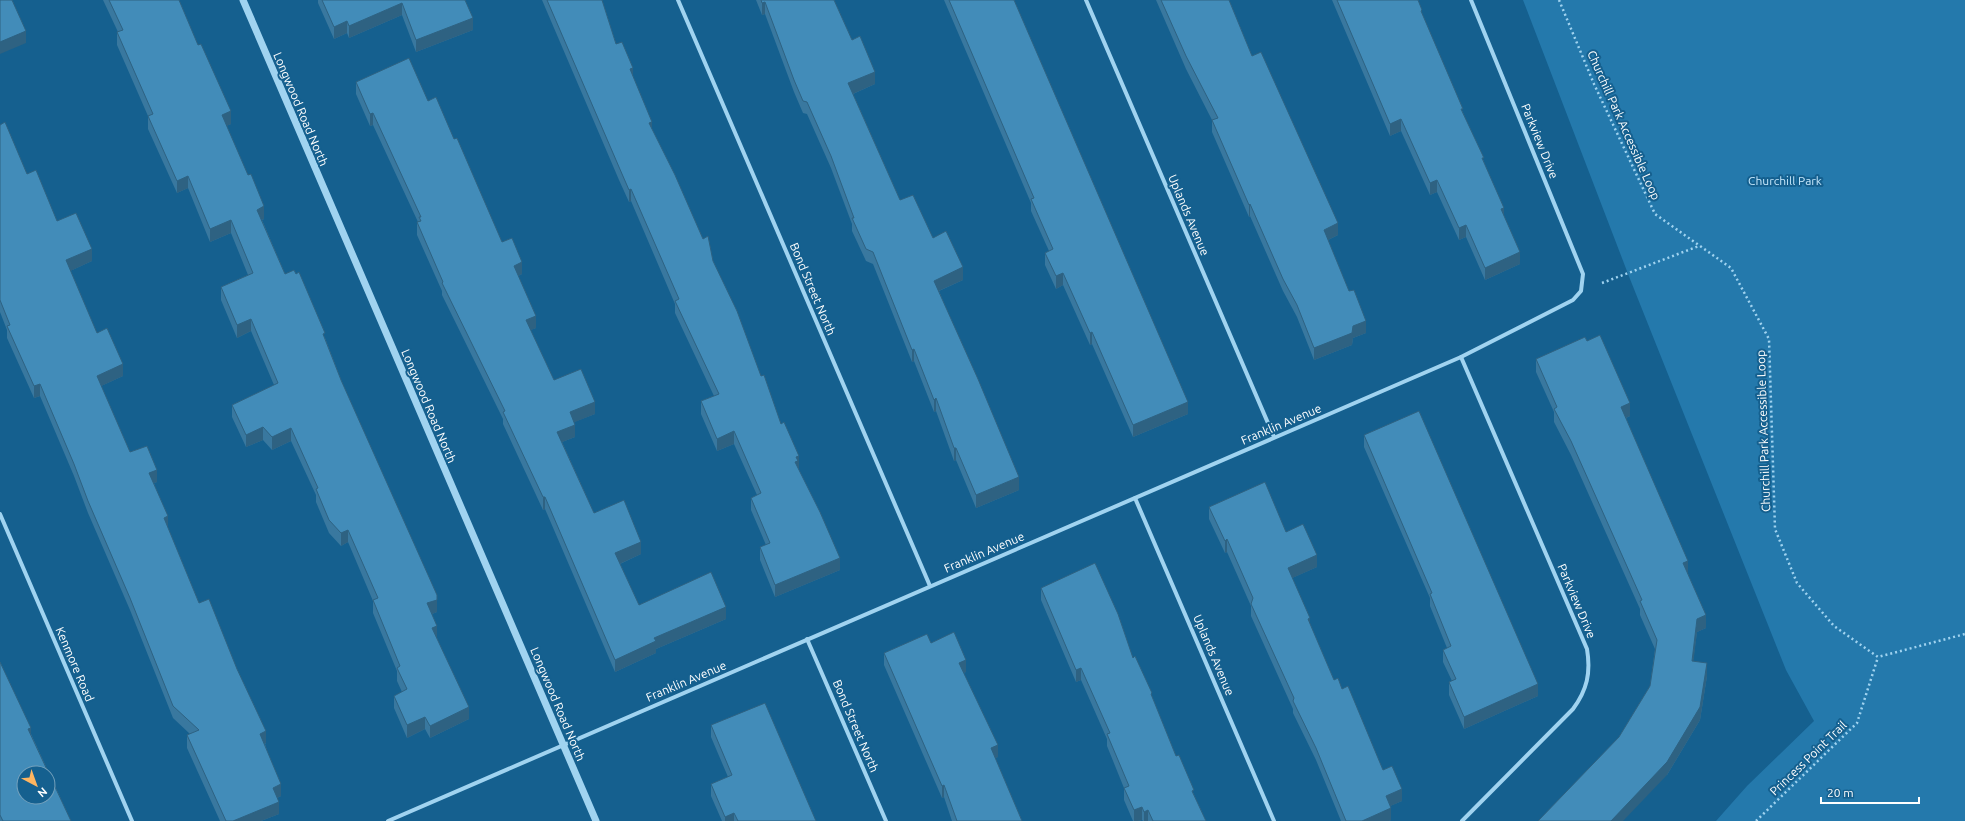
<svg xmlns="http://www.w3.org/2000/svg" width="1965" height="821" font-family="Ubuntu,sans-serif">
<rect width="100%" height="100%" fill="#15608f"/>
<polygon fill="#2479ac" points="1523,0 1965,0 1965,821 1716,821 1747,786 1814,721 1786,670 1630,279"/>
<g fill="none" stroke-linecap="round" stroke-linejoin="round">
<g stroke="#a0d3f0" stroke-width="2.5" stroke-dasharray="2 3" stroke-linecap="butt">
<polyline points="1559,0 1594,84 1655,214 1731,268 1769,339 1775,529 1797,583 1834,626 1878,657 1965,634"/>
<polyline points="1602,283 1699,246"/>
<polyline points="1756,821 1857,723 1878,657"/>
</g>
<g stroke="#a0d3f0" stroke-width="4">
<polyline points="678,0 930,586"/>
<polyline points="1086,0 1274,437"/>
<path d="M1461,357L1587,649C1591,673 1587,690 1573,709L1462,821"/>
<polyline points="1135,498 1274,821"/>
<polyline points="0,514 132,821"/>
<polyline points="807,639 886,821"/>
<polyline points="388,821 1461,357 1573,300 1581,291 1583,274 1471,0"/>
</g>
<polyline stroke="#a0d3f0" stroke-width="7" points="243,0 596,821"/>
</g>
<g fill="#39789f">
<polygon points="103,0 179,0 231,124 226,126 264,219 262,220 285,274 325,338 341,380 437,612 432,614 437,638 469,719 430,738 425,729 407,738 394,708 394,696 402,692 397,681 397,671 373,613 373,601 348,542 341,546 329,533 316,502 316,495 291,441 272,450 263,440 246,447 232,417 232,405 274,385 251,331 237,338 221,300 221,287 248,275 231,233 210,242 188,188 177,193 148,129 148,116 117,45 117,32 118,32"/>
<polygon points="318,0 465,0 473,30 416,52 402,15 349,38 347,33 334,39 318,3"/>
<polygon points="542,0 602,0 616,44 633,78 652,129 713,261 799,468 798,469 840,570 775,597 760,560 760,547 766,545 751,510 751,498 757,495 734,444 717,451 701,414 701,401 714,396 675,313 675,304 631,201 629,202 619,180"/>
<polygon points="756,0 834,0 852,40 875,84 853,94 900,200 933,238 963,280 939,291 1019,490 976,508 956,460 954,461 936,411 934,412 914,361 912,362 873,264 866,261 852,231 852,224 831,168 807,114 803,113 794,92 765,14 762,15"/>
<polygon points="944,0 1014,0 1188,414 1133,437 1092,344 1090,345 1063,285 1056,289 1045,265 1045,253 1049,251 1031,211 1031,203"/>
<polygon points="1156,0 1229,0 1252,56 1338,235 1328,240 1366,333 1353,338 1352,345 1314,360 1297,317 1283,291 1250,216 1249,217 1212,132 1212,120 1186,69"/>
<polygon points="1332,0 1418,0 1422,14 1463,113 1484,162 1504,216 1520,264 1485,280 1466,237 1459,240 1437,192 1430,195 1401,131 1390,136"/>
<polygon points="356,82 428,101 454,139 502,242 522,274 518,276 536,328 530,330 554,380 595,414 574,422 575,437 562,442 594,513 641,554 620,564 639,605 726,619 656,649 656,653 615,672 545,509 543,510 503,424 503,419 442,295 442,291 417,235 417,222 418,222 373,125 370,126 356,94"/>
<polygon points="0,125 27,174 57,221 92,261 70,271 97,333 123,376 101,386 130,452 157,482 154,483 168,528 199,603 266,743 265,744 281,796 277,798 279,814 261,821 220,821 187,748 187,735 190,734 173,718 130,610 88,513 74,476 40,396 34,398 7,338 7,330 0,312"/>
<polygon points="1587,341 1630,416 1626,418 1688,574 1706,628 1697,632 1693,661 1707,676 1700,720 1667,775 1619,737 1650,686 1655,649 1640,615 1640,609 1571,455 1554,422 1554,412 1536,372 1536,359"/>
<polygon points="1364,435 1538,696 1464,729 1449,695 1449,682 1452,681 1443,662 1443,650 1447,648 1430,606 1430,598 1364,447"/>
<polygon points="1209,507 1286,532 1317,567 1292,578 1310,625 1334,680 1342,689 1383,770 1402,801 1390,806 1391,820 1389,821 1341,821 1316,760 1293,713 1293,709 1251,616 1251,606 1227,552 1225,553 1209,519"/>
<polygon points="1041,588 1133,658 1152,697 1176,756 1206,821 1143,821 1142,820 1138,821 1133,821 1124,800 1124,788 1107,746 1107,739 1081,680 1076,682 1041,600"/>
<polygon points="931,643 966,672 963,673 998,757 995,758 1022,821 952,821 944,797 942,798 884,665 884,653"/>
<polygon points="0,662 31,734 71,821 0,821"/>
<polygon points="711,725 816,821 722,821 711,796 711,784 728,777 711,737"/>
</g>
<g fill="#2e6282">
<polygon points="765,2 765,14 762,15 762,3"/>
<polygon points="402,3 402,15 349,38 349,26"/>
<polygon points="473,18 473,30 416,52 416,40"/>
<polygon points="347,21 347,33 334,39 334,27"/>
<polygon points="26,31 26,43 0,54 0,42"/>
<polygon points="633,68 633,80 630,69"/>
<polygon points="875,72 875,84 848,96 848,83"/>
<polygon points="231,111 231,124 222,128 222,115"/>
<polygon points="373,113 373,125 370,126 370,114"/>
<polygon points="1401,119 1401,131 1390,136 1390,124"/>
<polygon points="652,122 652,134 649,123"/>
<polygon points="188,176 188,188 177,193 177,181"/>
<polygon points="1437,180 1437,192 1430,195 1430,183"/>
<polygon points="631,189 631,201 629,202 629,190"/>
<polygon points="1250,204 1250,216 1249,217 1249,205"/>
<polygon points="264,206 264,219 257,222 257,210"/>
<polygon points="1504,208 1504,220 1501,209"/>
<polygon points="231,220 231,233 210,242 210,229"/>
<polygon points="1338,223 1338,235 1324,242 1324,230"/>
<polygon points="1466,225 1466,237 1459,240 1459,228"/>
<polygon points="92,249 92,261 66,273 66,260"/>
<polygon points="1520,252 1520,264 1485,280 1485,268"/>
<polygon points="522,262 522,274 514,278 514,266"/>
<polygon points="963,267 963,280 934,293 934,281"/>
<polygon points="1063,273 1063,285 1056,289 1056,276"/>
<polygon points="536,316 536,328 526,332 526,320"/>
<polygon points="251,319 251,331 237,338 237,325"/>
<polygon points="1366,321 1366,333 1353,338 1352,345 1314,360 1314,348 1353,326"/>
<polygon points="1092,332 1092,344 1090,345 1090,333"/>
<polygon points="914,349 914,361 912,362 912,350"/>
<polygon points="123,364 123,376 97,388 97,376"/>
<polygon points="40,384 40,396 34,398 34,386"/>
<polygon points="936,398 936,411 934,412 934,400"/>
<polygon points="595,402 595,414 570,424 570,412"/>
<polygon points="1188,402 1188,414 1133,437 1133,425"/>
<polygon points="1630,403 1630,416 1621,420 1621,407"/>
<polygon points="575,425 575,437 557,444 557,432"/>
<polygon points="263,427 263,440 246,447 246,435"/>
<polygon points="291,428 291,441 272,450 272,437"/>
<polygon points="734,431 734,444 717,451 717,439"/>
<polygon points="954,448 956,448 956,460 954,461"/>
<polygon points="799,456 799,468 798,469 795,462 796,457"/>
<polygon points="157,470 157,482 149,485 149,473"/>
<polygon points="1019,477 1019,490 976,508 976,495"/>
<polygon points="543,497 545,497 545,509 543,510"/>
<polygon points="168,516 168,528 164,518"/>
<polygon points="348,530 348,542 341,546 341,533"/>
<polygon points="1227,539 1227,552 1225,553 1225,541"/>
<polygon points="641,542 641,554 615,566 615,553"/>
<polygon points="1317,555 1317,567 1288,580 1288,568"/>
<polygon points="840,558 840,570 775,597 775,585"/>
<polygon points="1688,561 1688,574 1683,563"/>
<polygon points="437,600 437,612 427,616 427,603"/>
<polygon points="726,607 726,619 656,649 656,653 615,672 615,660 654,638"/>
<polygon points="1706,615 1706,628 1697,632 1692,674 1692,661 1697,619"/>
<polygon points="1310,618 1310,630 1308,619"/>
<polygon points="437,626 437,639 432,628"/>
<polygon points="966,660 966,672 959,675 959,663"/>
<polygon points="1707,663 1707,676 1700,720 1667,775 1623,821 1611,821"/>
<polygon points="1081,668 1081,680 1076,682 1076,670"/>
<polygon points="1538,684 1538,696 1464,729 1464,717"/>
<polygon points="469,707 469,719 430,738 430,726"/>
<polygon points="425,717 425,729 407,738 407,725"/>
<polygon points="31,728 31,740 28,729"/>
<polygon points="266,731 266,743 260,746 260,734"/>
<polygon points="998,745 998,757 991,760 991,748"/>
<polygon points="281,784 281,796 273,800 273,788"/>
<polygon points="944,785 944,797 942,798 942,786"/>
<polygon points="1402,789 1402,801 1386,808 1386,796"/>
<polygon points="279,802 279,814 261,821 233,821"/>
<polygon points="1142,807 1142,820 1138,821 1134,821 1134,810"/>
<polygon points="1391,808 1391,820 1389,821 1362,821"/>
<polygon points="1148,810 1148,821 1144,821 1144,812"/>
<polygon points="734,813 734,821 725,821 725,817"/>
</g>
<g fill="#428cb9" stroke="#2e6282" fill-rule="evenodd">
<polygon points="0,0 12,0 26,31 0,42"/>
<polygon points="109,0 179,0 198,45 201,44 231,111 222,115 248,175 251,174 264,206 257,210 285,274 294,270 296,274 299,272 325,333 323,334 341,380 437,595 437,600 427,603 437,626 432,628 469,707 430,726 425,717 407,725 394,696 407,689 397,668 400,666 373,600 378,598 348,530 341,533 329,520 316,489 318,488 291,428 272,437 263,427 246,435 232,405 278,383 251,319 237,325 221,287 253,273 231,220 210,229 188,176 177,181 148,116 153,114 117,32 123,30"/>
<polygon points="322,0 465,0 473,18 416,40 402,3 349,26 347,21 334,27"/>
<polygon points="547,0 602,0 616,44 622,42 633,68 630,69 652,122 649,123 675,175 703,239 708,236 713,261 737,311 761,376 764,375 781,424 784,422 799,456 796,457 798,461 795,462 820,512 840,558 775,585 760,547 770,543 751,498 761,493 734,431 717,439 701,401 719,394 675,301 679,299 631,189 629,190 619,167"/>
<polygon points="761,0 834,0 852,40 860,36 875,72 848,83 900,200 913,195 933,238 946,231 963,267 934,281 978,379 1019,477 976,495 956,448 954,448 936,398 934,400 914,349 912,350 873,252 866,249 852,218 854,218 831,156 807,102 803,101 794,80 765,2 762,3"/>
<polygon points="949,0 1014,0 1188,402 1133,425 1092,332 1090,333 1063,273 1056,276 1045,253 1053,249 1031,199 1034,198"/>
<polygon points="1161,0 1229,0 1252,56 1261,52 1338,223 1324,230 1349,291 1354,290 1366,321 1353,326 1352,333 1314,348 1297,305 1283,279 1250,204 1249,205 1212,120 1218,118 1186,56"/>
<polygon points="1337,0 1418,0 1422,10 1421,11 1463,109 1461,109 1484,158 1482,158 1504,208 1501,209 1520,252 1485,268 1466,225 1459,228 1437,180 1430,183 1401,119 1390,124"/>
<polygon points="409,58 428,101 436,97 454,139 457,138 502,242 512,238 522,262 514,266 536,316 526,320 554,380 581,369 595,402 570,412 575,425 557,432 594,513 624,500 641,542 615,553 639,605 711,572 726,607 654,638 656,641 615,660 545,497 543,497 503,412 505,411 442,283 443,282 417,222 421,221 419,217 421,217 373,113 370,114 356,82"/>
<polygon points="5,122 27,174 36,170 57,221 76,213 92,249 66,260 97,333 107,328 123,364 97,376 130,452 147,446 157,470 149,473 168,516 164,518 199,603 209,599 237,669 266,731 260,734 281,784 273,788 279,802 233,821 226,821 187,735 199,730 173,706 130,598 88,501 74,464 40,384 34,386 7,326 10,325 0,300 0,125"/>
<polygon points="1600,335 1630,403 1621,407 1688,561 1683,563 1706,615 1697,619 1692,661 1707,663 1700,707 1667,762 1611,821 1538,821 1619,737 1650,686 1657,640 1640,601 1642,600 1571,441 1554,409 1557,407 1536,359 1585,337 1587,341"/>
<polygon points="1419,411 1538,684 1464,717 1449,682 1456,679 1443,650 1451,646 1430,594 1432,593 1364,435"/>
<polygon points="1265,482 1286,532 1303,524 1317,555 1288,568 1310,618 1308,619 1334,680 1338,678 1342,689 1348,686 1383,770 1392,766 1402,789 1386,796 1391,808 1362,821 1346,821 1316,748 1293,701 1294,698 1251,604 1253,598 1227,539 1225,541 1209,507"/>
<polygon points="1095,563 1118,614 1133,658 1135,656 1152,693 1151,694 1176,756 1179,755 1194,790 1192,791 1206,821 1153,821 1148,810 1144,812 1142,807 1134,810 1124,788 1129,786 1107,734 1110,733 1081,668 1076,670 1041,588"/>
<polygon points="954,632 966,660 959,663 998,745 991,748 1022,821 957,821 944,785 942,786 884,653 927,634 931,643"/>
<path d="M0,662L31,728L28,729L71,821H3L0,815ZM24,773H48V797H24Z"/>
<polygon points="765,703 816,821 738,821 734,813 725,817 711,784 732,775 711,725"/>
</g>
<g text-anchor="middle" dominant-baseline="central" stroke-width="4" stroke-linejoin="round" paint-order="stroke">
<g font-size="12" fill="#fff" stroke="#15608f">
<text transform="translate(301 109) rotate(67)">Longwood Road North</text>
<text transform="translate(1624 125) rotate(66)">Churchill Park Accessible Loop</text>
<text transform="translate(1540 141) rotate(68)">Parkview Drive</text>
<text transform="translate(1189 215) rotate(67)">Uplands Avenue</text>
<text transform="translate(813 289) rotate(67)">Bond Street North</text>
<text transform="translate(429 406) rotate(67)">Longwood Road North</text>
<text transform="translate(1281 424) rotate(-23)">Franklin Avenue</text>
<text transform="translate(1763 431) rotate(-92)">Churchill Park Accessible Loop</text>
<text transform="translate(984 552) rotate(-23)">Franklin Avenue</text>
<text transform="translate(1577 601) rotate(67)">Parkview Drive</text>
<text transform="translate(1214 655) rotate(67)">Uplands Avenue</text>
<text transform="translate(75 664) rotate(67)">Kenmore Road</text>
<text transform="translate(686 681) rotate(-23)">Franklin Avenue</text>
<text transform="translate(558 704) rotate(67)">Longwood Road North</text>
<text transform="translate(856 726) rotate(67)">Bond Street North</text>
<text transform="translate(1808 758) rotate(-44)">Princess Point Trail</text>
</g>
<g font-size="12" fill="#c7e8fc" stroke="#15608f">
<text x="1785" y="180">Churchill Park</text>
</g>
</g>
<g transform="translate(36 785) rotate(139)"><circle r="19" fill="#15608f" stroke="#73a0bc"/>
<path d="M0-3L7 15L0 10L-7 15Z" fill="#ffb560"/>
<text y="-6" font-size="11" font-weight="bold" text-anchor="middle" fill="#ffffff">N</text>
</g>
<path d="M1821 797v6h98v-6" fill="none" stroke="#ffffff" stroke-width="2"/>
<text x="1827" y="797" font-size="12" fill="#ffffff" stroke="#15608f" stroke-width="3" paint-order="stroke">20 m</text>
</svg>
